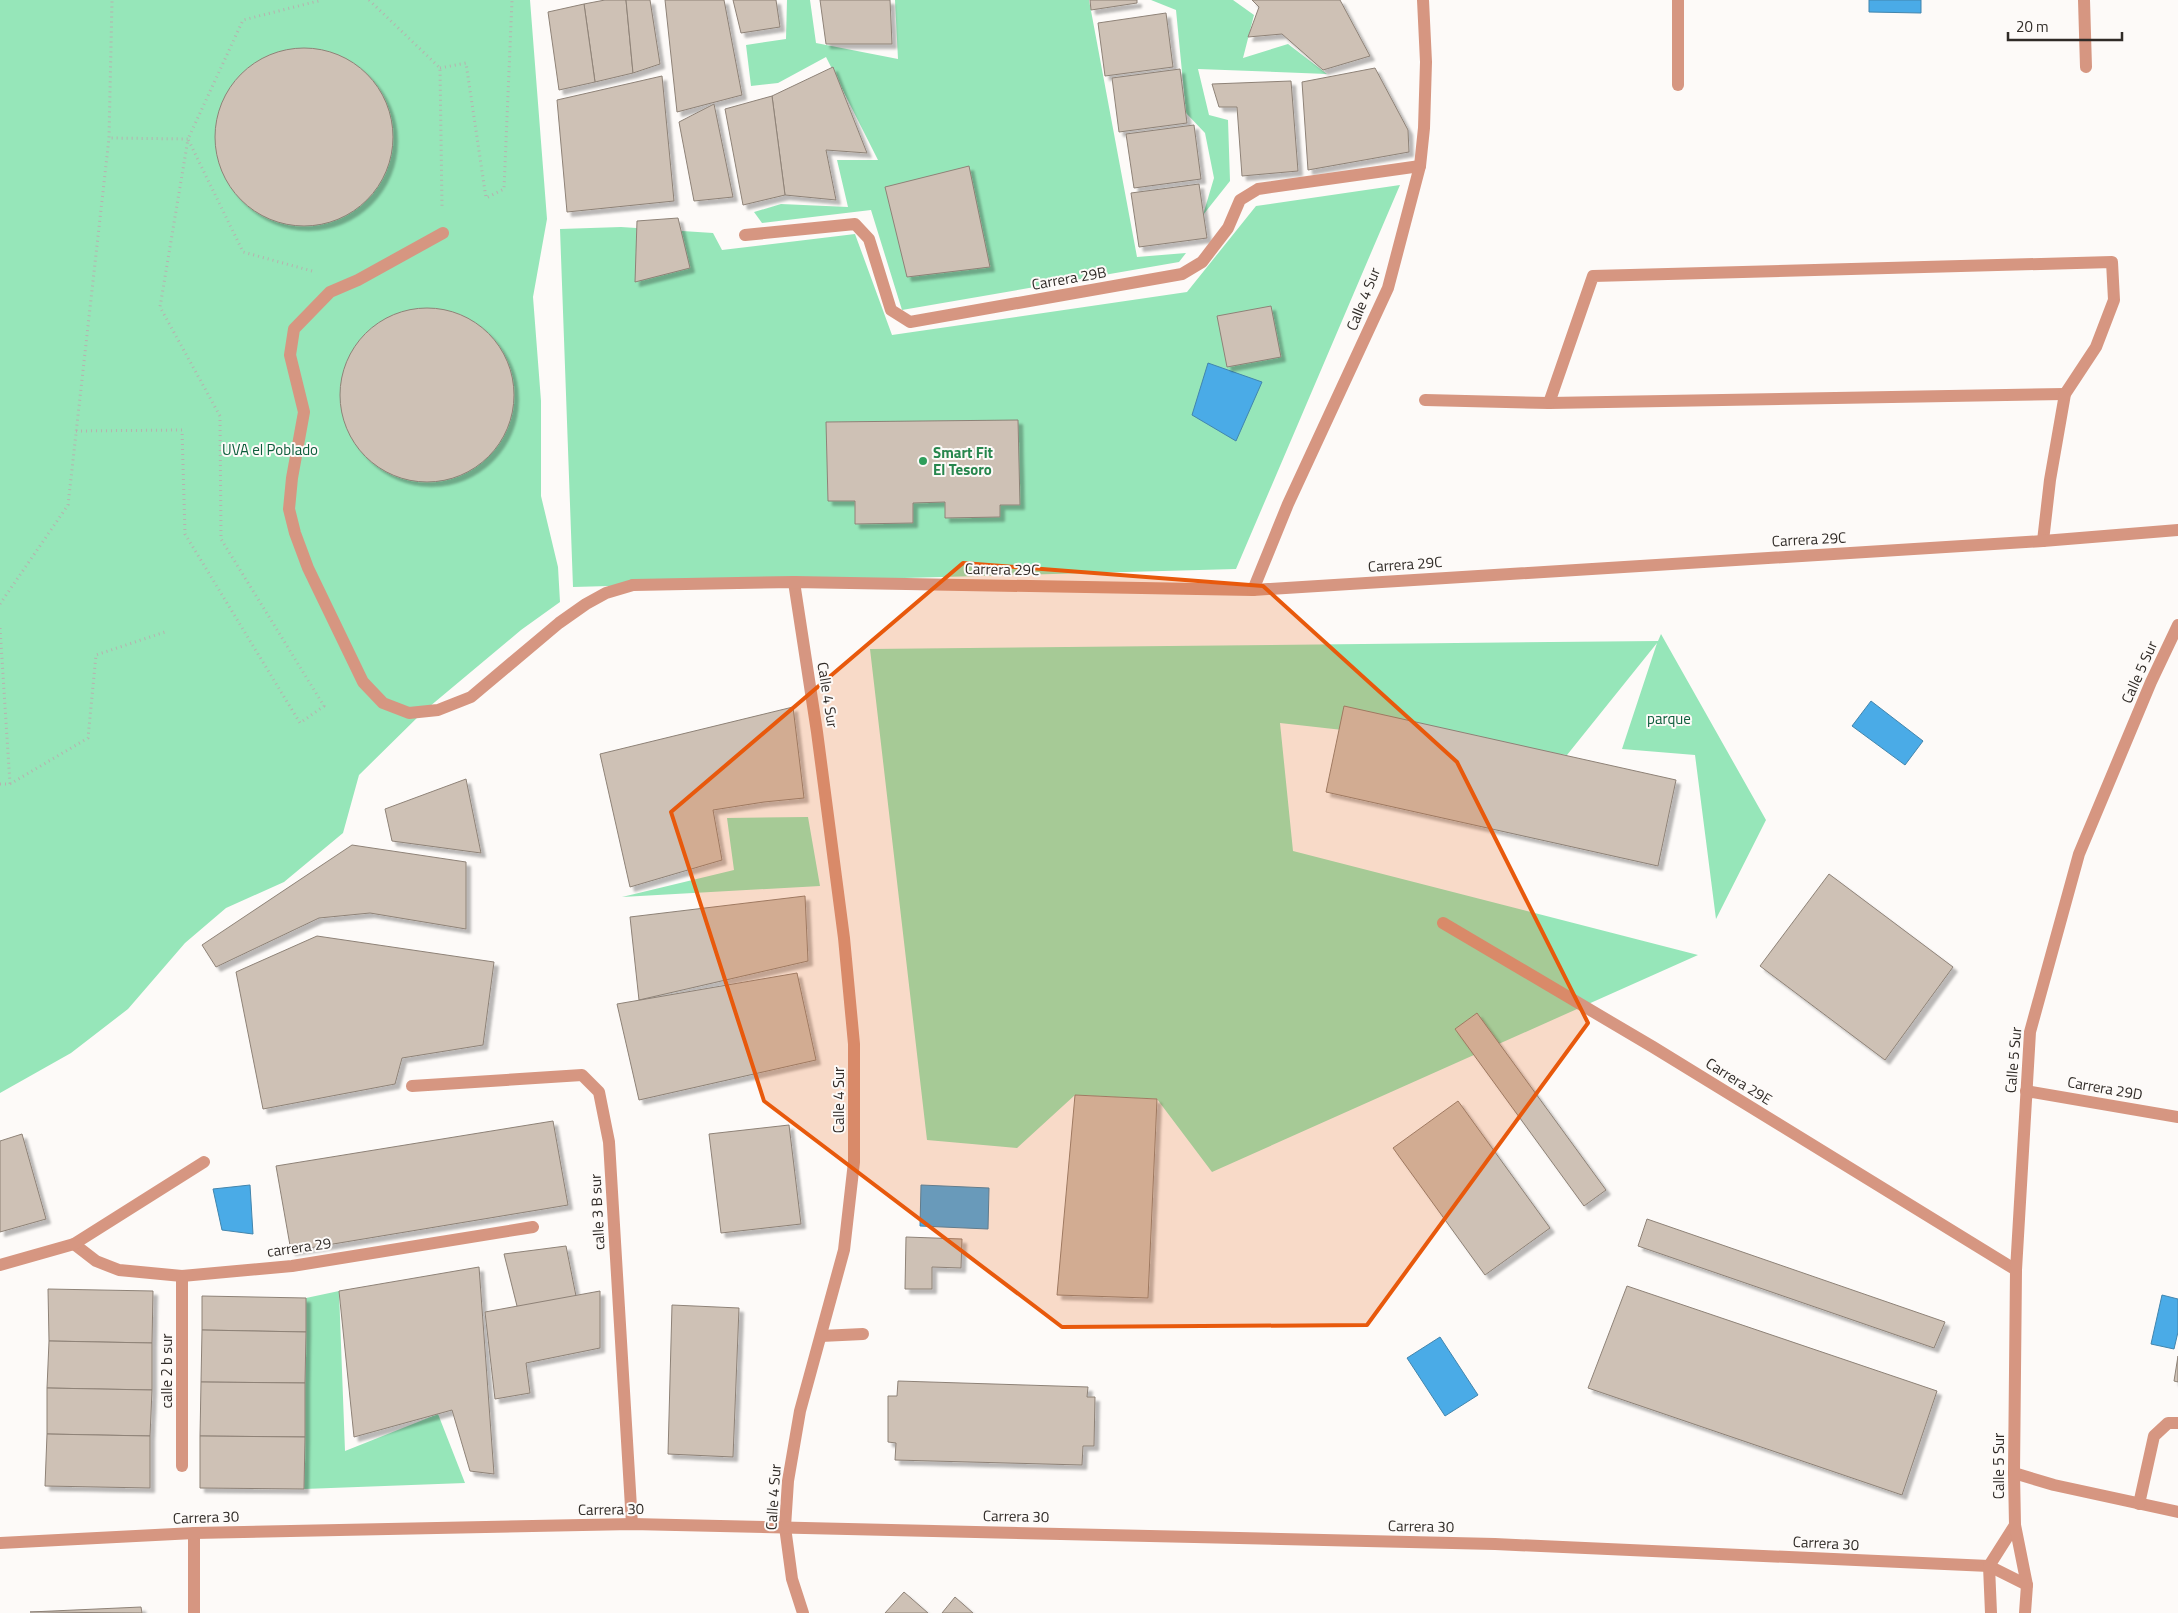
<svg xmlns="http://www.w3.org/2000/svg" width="2178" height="1613" font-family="'Titillium Web',sans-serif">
<defs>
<filter id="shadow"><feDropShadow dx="4.5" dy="4.5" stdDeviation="1" flood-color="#0004"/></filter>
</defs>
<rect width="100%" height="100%" fill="#fdfaf8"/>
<g fill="#96e6b9">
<polygon points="0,0 530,0 547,219 533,297 541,401 541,496 558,567 560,602 521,630 423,712 359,775 343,833 284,882 226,908 185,943 128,1009 71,1053 0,1093"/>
<polygon points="787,0 810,0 816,43 898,59 895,0 1089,0 1137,257 1186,253 1179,262 902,310 871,210 762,223 754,212 781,204 848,207 837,160 878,160 826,57 778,83 751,86 746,45 786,39"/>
<polygon points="1151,0 1233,0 1254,15 1243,58 1288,44 1327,74 1198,69 1209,115 1228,120 1230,181 1203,215 1214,178 1205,133 1186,113 1176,10"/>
<polygon points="1400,185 1236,569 573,587 560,229 621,227 713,233 722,250 855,234 892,335 1187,292 1256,206"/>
<polygon points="1661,634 1766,820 1716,919 1695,755 1622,749 1657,643 1567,755 1280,723 1293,851 1698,955 1212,1172 1157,1099 1075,1095 1017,1148 927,1140 870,649 1658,641"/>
<polygon points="808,817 820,886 622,897 734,870 727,818"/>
<polygon points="339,1291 345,1451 438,1414 465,1483 304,1489 306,1298"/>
</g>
<g fill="#4aabe7" stroke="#4285ad">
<polygon points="1869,0 1921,0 1921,13 1869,12"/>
<polygon points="1208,363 1262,382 1236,441 1192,415"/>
<polygon points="1871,701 1923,741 1905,765 1852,726"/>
<polygon points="250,1185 253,1234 222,1230 213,1189"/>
<polygon points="921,1185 989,1188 988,1229 920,1226"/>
<polygon points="2162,1295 2178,1299 2178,1332 2174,1349 2151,1344"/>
<polygon points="1440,1337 1478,1395 1445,1416 1407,1358"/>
</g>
<g fill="#cec1b5" stroke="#8e8277" filter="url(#shadow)">
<polygon points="605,0 626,0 633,73 595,82 584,4"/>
<polygon points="626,0 650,0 660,64 633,73"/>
<polygon points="665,0 724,0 742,95 677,112"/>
<polygon points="733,0 776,0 780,27 741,33"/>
<polygon points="820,0 890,0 892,44 826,44"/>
<polygon points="1090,0 1137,0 1137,3 1091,10"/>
<polygon points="1252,0 1340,0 1370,56 1323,70 1282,34 1248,37 1259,7"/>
<polygon points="584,4 595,82 559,90 548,12"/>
<polygon points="1166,13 1173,67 1105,76 1098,23"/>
<circle cx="304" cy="137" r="89"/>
<polygon points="833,67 867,153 826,150 836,200 785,195 772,96"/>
<polygon points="1375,68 1408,130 1409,152 1308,170 1302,82"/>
<polygon points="1180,69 1187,123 1119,132 1112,78"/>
<polygon points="662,76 674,201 567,212 557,100"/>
<polygon points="1291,81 1298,171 1242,176 1237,107 1219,107 1212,84"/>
<polygon points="772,96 785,195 743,205 725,109"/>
<polygon points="714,104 733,197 694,201 679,122"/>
<polygon points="1194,125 1201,179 1134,188 1126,134"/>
<polygon points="969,166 990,267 907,277 885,187"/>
<polygon points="1199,184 1207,238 1139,247 1131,193"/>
<polygon points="678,218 690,268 635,282 637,221"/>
<polygon points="1271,306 1281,357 1227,367 1217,316"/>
<circle cx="427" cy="395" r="87"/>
<polygon points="1018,420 1020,505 1000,505 1000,517 945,518 945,502 913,503 913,523 855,524 855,501 828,501 826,422"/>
<polygon points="1344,706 1676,780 1658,866 1326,792"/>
<polygon points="793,707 804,798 764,802 713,810 722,860 630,887 600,754"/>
<polygon points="466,779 481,853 392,841 385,809"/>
<polygon points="352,845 466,862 466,929 370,913 319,918 216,967 202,945"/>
<polygon points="1829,874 1953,967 1885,1060 1760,966"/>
<polygon points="805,896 808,961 639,1000 630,917"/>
<polygon points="317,936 494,962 483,1045 402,1058 395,1084 263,1109 236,972"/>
<polygon points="797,973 816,1060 639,1100 617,1004"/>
<polygon points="1477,1013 1606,1190 1584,1206 1455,1029"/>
<polygon points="1075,1095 1157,1099 1148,1298 1057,1295"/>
<polygon points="1458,1101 1550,1228 1485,1275 1393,1148"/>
<polygon points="553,1121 568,1205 291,1251 276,1166"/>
<polygon points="789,1125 801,1224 721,1233 709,1134"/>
<polygon points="22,1134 46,1219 0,1232 0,1141"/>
<polygon points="1647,1219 1945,1322 1934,1348 1638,1246"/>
<polygon points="906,1237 962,1239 961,1268 932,1267 932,1289 905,1289"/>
<polygon points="566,1246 577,1301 518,1310 504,1254"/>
<polygon points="479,1267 494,1474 470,1471 452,1410 354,1437 339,1291"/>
<polygon points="1627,1286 1937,1391 1902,1495 1588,1388"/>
<polygon points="48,1289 153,1291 152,1343 49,1341"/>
<polygon points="600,1291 600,1348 526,1363 530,1393 495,1399 485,1312"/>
<polygon points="202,1296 306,1298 306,1332 202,1330"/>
<polygon points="672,1305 739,1308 733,1457 668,1454"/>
<polygon points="202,1330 306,1332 305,1383 201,1382"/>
<polygon points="49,1341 152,1343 152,1390 47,1388"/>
<polygon points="2178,1356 2178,1382 2174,1381"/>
<polygon points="898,1381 1088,1387 1087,1397 1095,1397 1094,1446 1083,1446 1082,1465 895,1460 896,1443 888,1442 888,1396 897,1396"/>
<polygon points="201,1382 305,1383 305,1437 200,1436"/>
<polygon points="47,1388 152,1390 150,1436 47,1434"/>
<polygon points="47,1434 150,1436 150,1488 45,1486"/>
<polygon points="200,1436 305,1437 304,1489 200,1488"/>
<polygon points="904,1592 928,1613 885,1613"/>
<polygon points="955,1597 973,1613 942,1613"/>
<polygon points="141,1607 142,1613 30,1612"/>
</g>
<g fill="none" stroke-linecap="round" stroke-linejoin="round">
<g stroke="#b6b2af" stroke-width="3" stroke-dasharray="1 4" stroke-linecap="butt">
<polyline points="369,0 440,68 442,207"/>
<polyline points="440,68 466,63 486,198 504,189 512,0"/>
<polyline points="312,271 243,252 188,139 243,20 322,0"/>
<polyline points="76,431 182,430 185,534 300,723 324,706 221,539 220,416 160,307 188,139 109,138"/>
<polyline points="0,604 68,505 109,138 112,0"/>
<polyline points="0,628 10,784"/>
<polyline points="0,784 10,784 88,738 96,655 168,631"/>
</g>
<g stroke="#d69681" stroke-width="12">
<polyline points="1678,0 1678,85"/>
<polyline points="2084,0 2086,67"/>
<polyline points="443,233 358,280 330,292 294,329 290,355 304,412 292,478 289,509 295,533 308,568 363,682 383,703 409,713 438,710 471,697 559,623 586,604 606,593 633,585"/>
<polyline points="1425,400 1549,403 2065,394"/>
<polyline points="1549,403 1593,276 2112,262 2114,300 2096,347 2065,394 2050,480 2043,541"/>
<polyline points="412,1086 582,1075 599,1092 609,1142 632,1524"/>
<polyline points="74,1244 96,1261 119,1270 182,1276 292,1266 533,1227"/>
<polyline points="0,1265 74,1244 204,1162"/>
<polyline points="821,1336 863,1334"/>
<polyline points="182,1466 182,1276"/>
<polyline points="2014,1473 2054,1485 2178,1512"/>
<polyline points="2139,1504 2154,1436 2168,1423 2178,1423"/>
<polyline points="194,1613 194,1533"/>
</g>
<g stroke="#d69681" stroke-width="12">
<polyline points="745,235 855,224 869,239 891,310 910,322 1182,274 1202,262 1228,228 1240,200 1258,189 1420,166"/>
<polyline points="794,582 817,732 844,938 854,1044 854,1162 844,1250 800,1411 788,1481 785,1527 792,1579 803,1613"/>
<polyline points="633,585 794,582 1253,590 2043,541 2178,530"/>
<polyline points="1253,590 1288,504 1388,288 1420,166 1424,128 1426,62 1423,0"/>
<polyline points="1443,923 1653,1047 2016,1270"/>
<polyline points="2026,1091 2178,1117"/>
</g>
<g stroke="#d69681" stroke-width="12">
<polyline points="0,1543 194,1533 632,1524 1495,1544 1989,1566 2027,1585"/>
<polyline points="1991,1613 1989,1566 2015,1525"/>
<polyline points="2025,1613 2027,1585 2015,1525 2014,1473 2016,1270 2030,1032 2079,854 2151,682 2178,625"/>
</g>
</g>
<path fill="#e8590c" fill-opacity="0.2" stroke="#e8590c" stroke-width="4" stroke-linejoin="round" d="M963,563L1263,586L1457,762L1588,1023L1367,1325L1062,1327L764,1101L671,812Z"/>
<circle fill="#2e9e5b" stroke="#fdfaf8" stroke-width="2" cx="923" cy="461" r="5"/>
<g text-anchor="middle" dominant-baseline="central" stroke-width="4" stroke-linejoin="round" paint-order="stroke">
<g font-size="15" fill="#302b27" stroke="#fdfaf8">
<text transform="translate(1069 278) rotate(-10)">Carrera 29B</text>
<text transform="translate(1363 299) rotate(-68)">Calle 4 Sur</text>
<text transform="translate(1809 539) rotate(-3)">Carrera 29C</text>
<text transform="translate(1405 564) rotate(-4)">Carrera 29C</text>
<text transform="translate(1002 569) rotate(1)">Carrera 29C</text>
<text transform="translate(2139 672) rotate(-66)">Calle 5 Sur</text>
<text transform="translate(828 695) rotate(81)">Calle 4 Sur</text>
<text transform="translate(2013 1060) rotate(-85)">Calle 5 Sur</text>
<text transform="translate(1739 1081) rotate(32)">Carrera 29E</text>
<text transform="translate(2105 1088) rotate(10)">Carrera 29D</text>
<text transform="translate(838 1100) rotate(-90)">Calle 4 Sur</text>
<text transform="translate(597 1212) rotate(-93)">calle 3 B sur</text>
<text transform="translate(299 1247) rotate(-8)">carrera 29</text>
<text transform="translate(166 1371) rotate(-90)">calle 2 b sur</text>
<text transform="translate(1998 1466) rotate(-90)">Calle 5 Sur</text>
<text transform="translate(773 1497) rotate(-86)">Calle 4 Sur</text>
<text transform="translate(611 1509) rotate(-1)">Carrera 30</text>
<text transform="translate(1016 1516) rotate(1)">Carrera 30</text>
<text transform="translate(206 1517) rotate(-2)">Carrera 30</text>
<text transform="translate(1421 1526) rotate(1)">Carrera 30</text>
<text transform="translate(1826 1543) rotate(3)">Carrera 30</text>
</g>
<g font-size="15" fill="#0d5e3c" stroke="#fdfaf8">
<text x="270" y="449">UVA el Poblado</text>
<text x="1669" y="718">parque</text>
</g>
<g font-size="15" font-weight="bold" fill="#27864d" stroke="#fdfaf8" text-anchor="start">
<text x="933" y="452">Smart Fit<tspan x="933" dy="17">El Tesoro</tspan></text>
</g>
</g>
<path d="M2008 32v8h114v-8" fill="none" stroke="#302b27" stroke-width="2.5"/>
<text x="2016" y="32" font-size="15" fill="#302b27" stroke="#fdfaf8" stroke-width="4" paint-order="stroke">20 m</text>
</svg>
